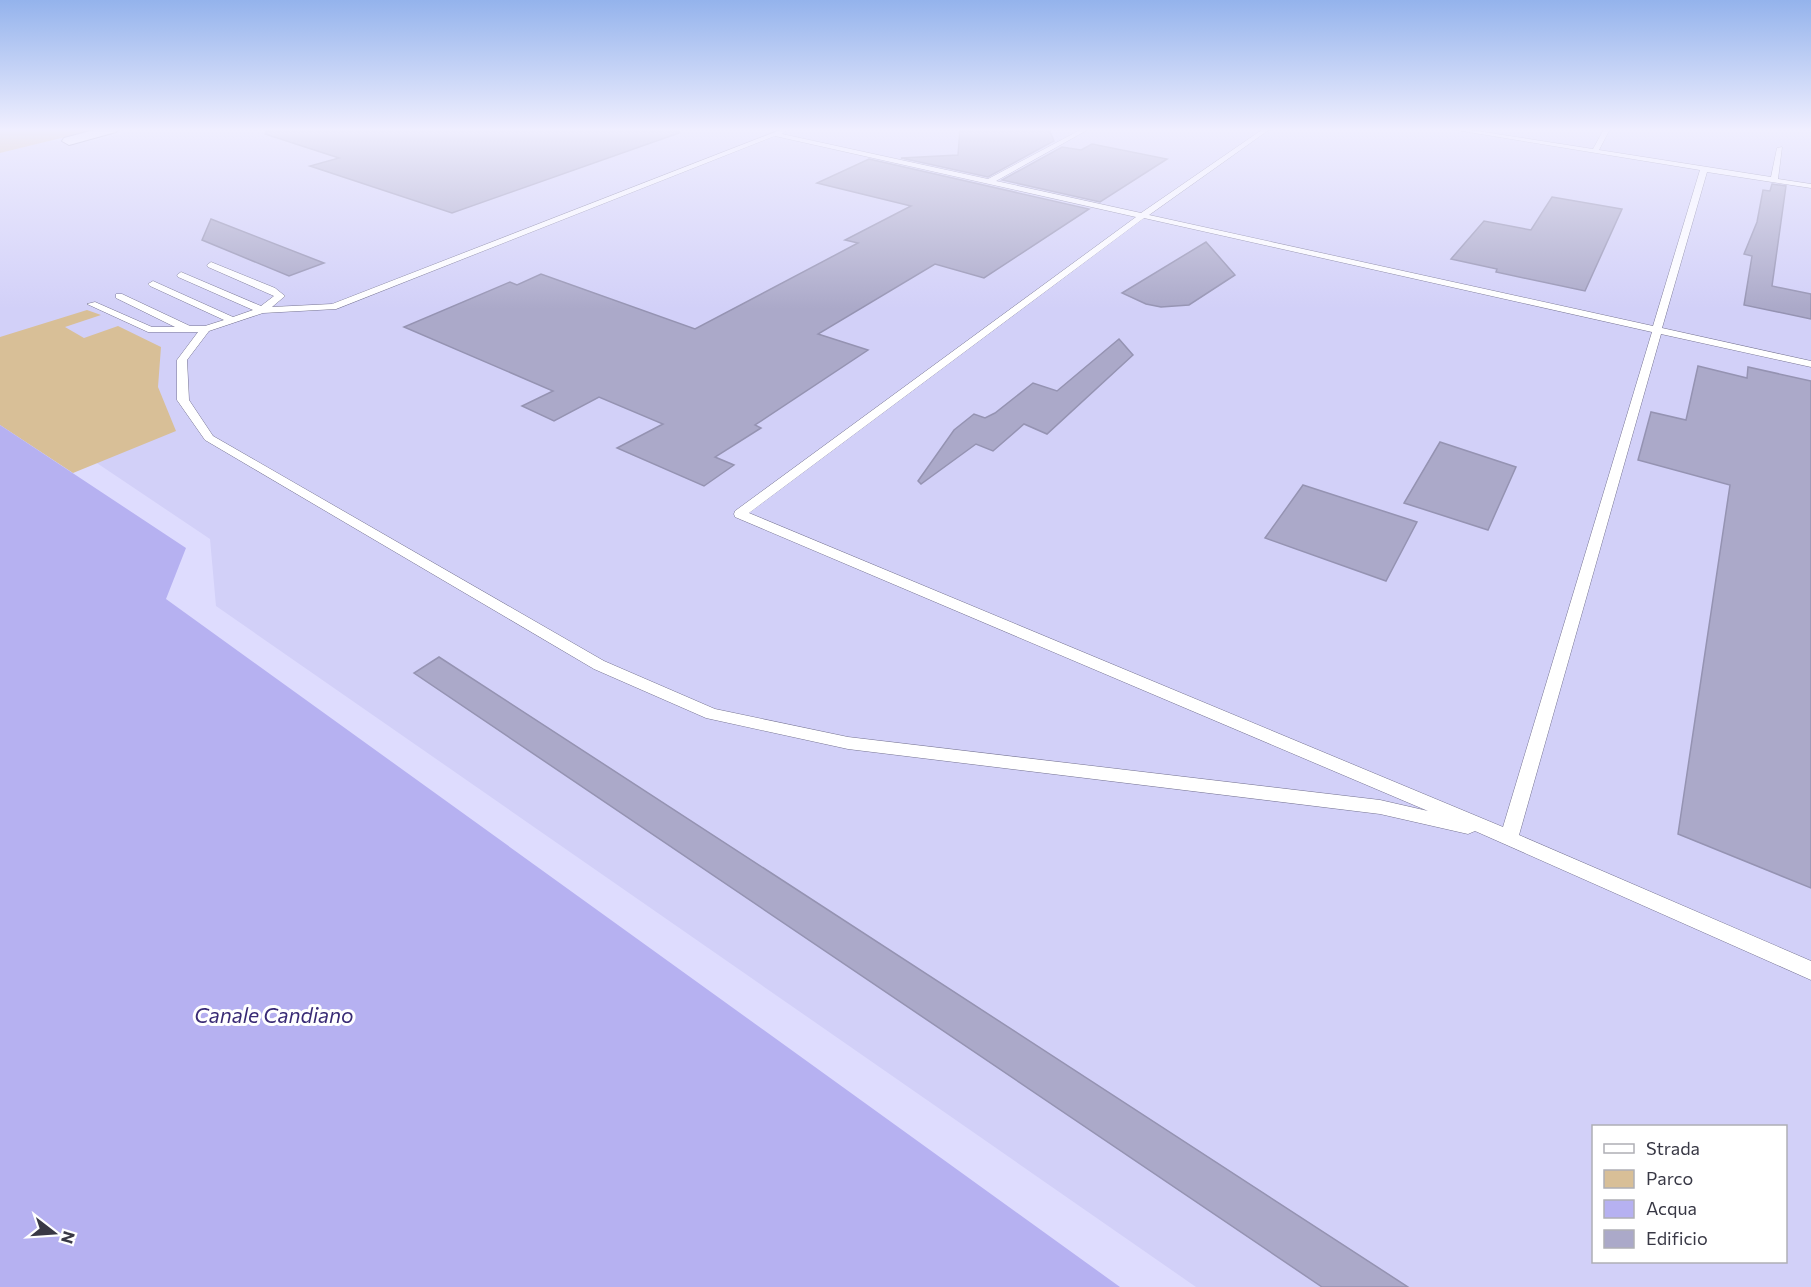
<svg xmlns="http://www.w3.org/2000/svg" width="1811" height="1287" font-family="Commissioner,sans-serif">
<rect width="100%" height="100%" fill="#dedcfe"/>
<path fill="#d2d0f8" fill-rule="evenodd" d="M141,129H1811V1287H1196L216,606L210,539L0,398V153L48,141H92ZM1594,1126H1786V1262H1594Z"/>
<g fill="#d8bf97">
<polygon points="0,129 98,129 0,153"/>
<polygon points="87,310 101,315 65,327 84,338 118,326 161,347 158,387 176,431 73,473 0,425 0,337"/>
</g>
<polygon fill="#b6b1f1" points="0,425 186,548 166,599 1120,1287 0,1287"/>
<g fill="#aba9c9" stroke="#9593b2" stroke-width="1.5">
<polygon points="266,129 678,129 679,133 452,213 310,166 339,158 265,134"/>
<polygon points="960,129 1049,129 1054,141 988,177 901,158 958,155"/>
<polygon points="1092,144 1167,159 1100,202 1002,180 1062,147 1081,150"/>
<polygon points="869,159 1089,209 984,278 935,264 818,334 868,350 755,425 761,428 715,457 734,465 704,486 617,448 663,424 599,397 554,421 522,406 553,391 404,327 510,282 517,285 541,274 695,329 858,243 845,240 911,206 817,183"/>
<polygon points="1772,184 1786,186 1772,286 1811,294 1811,319 1744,305 1752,256 1744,254 1757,222 1763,190 1770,191"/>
<polygon points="1552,197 1622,209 1585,291 1496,272 1497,269 1451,259 1484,221 1531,230"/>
<polygon points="211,219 324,263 289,276 202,240"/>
<polygon points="1206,242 1235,275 1189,305 1161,307 1146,304 1122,293"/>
<polygon points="1119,339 1133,355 1047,434 1024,424 993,451 976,444 921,484 918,481 954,430 974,414 985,418 995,413 1033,383 1057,391"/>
<polygon points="1698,366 1747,378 1748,367 1811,381 1811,888 1678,834 1730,485 1638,460 1651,412 1686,420"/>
<polygon points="1440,442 1516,467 1488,530 1404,503"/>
<polygon points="1303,485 1417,522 1386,581 1265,538"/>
<polygon points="439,657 1408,1287 1322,1287 414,673"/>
</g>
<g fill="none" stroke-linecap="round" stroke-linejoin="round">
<g stroke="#767492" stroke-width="1">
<path id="service" d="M783,129L786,131L782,134L988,179L1082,129H1089L996,181L1141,213L1263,129H1270L1149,215L1653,326L1700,170L1450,129H1464L1593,149L1604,129H1610L1599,150L1771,177L1777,148L1782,147L1778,179L1811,184V188L1707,172L1662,328L1811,361V367L1661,334L1519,835L1811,961V980L1475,831L1468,834L1380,814L848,749L706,718L594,669L205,440L177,400V360L198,332H148L87,304L95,302L152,327H175L116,298V294H122L190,326H205L224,320L150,286L148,284L153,281L233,317L253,310L178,277L177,275L181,272L261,306L274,296L208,267L207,265L211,262L275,288L285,296L272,307L332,304ZM775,136L1136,217L735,511L734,514L735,517L1428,811L1380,800L848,737L715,709L604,661L213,436L189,400L187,360L209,331L263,313L336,309ZM1144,218L1652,332L1503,827L749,513Z"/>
</g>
<g stroke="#767492" stroke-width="2">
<polygon id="minor" points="98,129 118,129 116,132 69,145 62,141 64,138"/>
</g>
<use href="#service" fill="#fff" fill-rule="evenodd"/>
<use href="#minor" fill="#fff" fill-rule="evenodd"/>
</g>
<linearGradient id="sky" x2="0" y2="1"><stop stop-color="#94b3ec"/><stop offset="0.42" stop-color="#f0efff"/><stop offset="1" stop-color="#f0efff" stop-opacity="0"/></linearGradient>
<rect width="1811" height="309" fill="url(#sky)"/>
<g text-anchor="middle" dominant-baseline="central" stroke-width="6" stroke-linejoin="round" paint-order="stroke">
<g font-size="21" font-style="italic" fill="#392b75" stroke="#fff">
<text x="274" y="1014">Canale Candiano</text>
</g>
</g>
<rect x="1592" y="1125" width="195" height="138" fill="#ffffff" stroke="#afafb5" stroke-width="1.5"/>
<rect x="1604" y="1144" width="30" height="9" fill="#ffffff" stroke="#afafb5" stroke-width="1.5"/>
<text x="1646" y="1155" font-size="18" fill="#383845">Strada</text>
<rect x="1604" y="1170" width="30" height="18" fill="#d8bf97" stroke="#afafb5" stroke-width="1.5"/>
<text x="1646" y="1185" font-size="18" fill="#383845">Parco</text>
<rect x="1604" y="1200" width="30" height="18" fill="#b6b1f1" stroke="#afafb5" stroke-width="1.5"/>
<text x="1646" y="1215" font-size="18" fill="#383845">Acqua</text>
<rect x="1604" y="1230" width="30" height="18" fill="#aba9c9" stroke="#afafb5" stroke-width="1.5"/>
<text x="1646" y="1245" font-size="18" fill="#383845">Edificio</text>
<g transform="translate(54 1233) rotate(107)" stroke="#ffffff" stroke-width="4.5" paint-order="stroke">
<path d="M0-4.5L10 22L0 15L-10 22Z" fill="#383845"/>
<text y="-9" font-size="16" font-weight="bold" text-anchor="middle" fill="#383845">N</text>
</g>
</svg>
